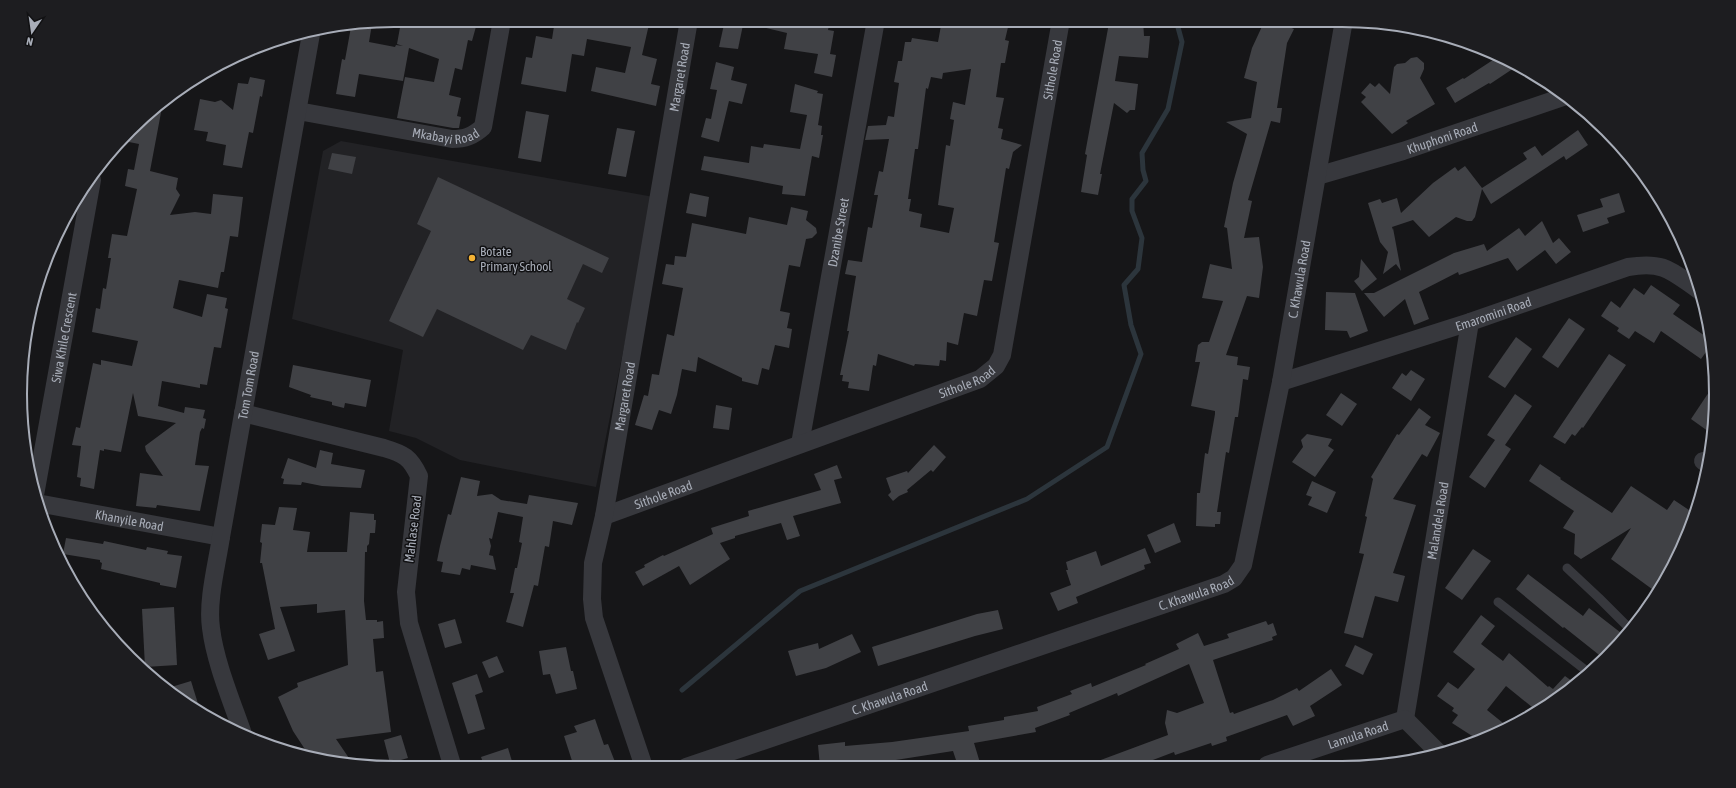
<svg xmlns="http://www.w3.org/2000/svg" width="1736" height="788" font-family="'Asap Condensed',sans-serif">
<rect width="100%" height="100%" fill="#161618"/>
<polygon fill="#222225" points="341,141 654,197 596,487 460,460 416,438 389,431 403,350 292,319 323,151"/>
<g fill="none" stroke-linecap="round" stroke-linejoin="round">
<polyline stroke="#2c353c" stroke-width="5" points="682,690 800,591 1027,499 1107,447 1141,354 1131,325 1124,285 1138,269 1142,238 1132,211 1132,199 1146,181 1143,170 1142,153 1168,109 1182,42 1176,20"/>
</g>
<g fill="#404145" fill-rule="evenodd">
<polygon points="417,20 465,20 477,23 472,41 468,40 462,70 455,68 449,95 461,98 457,116 461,117 459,128 453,128 397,118 405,77 434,82 439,59 409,48 403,81 359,74 355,97 336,94 342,59 345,60 351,27 372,24 369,42 395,47 396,45 403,46 397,44 401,22 416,24"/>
<polygon points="555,20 650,20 642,55 657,59 651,84 660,86 656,106 591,91 596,67 625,73 631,47 587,39 584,56 572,54 566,92 521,84 526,57 532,58 536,36 552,39"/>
<polygon points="725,20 744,20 738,49 719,47"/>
<polygon points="753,20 823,20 824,24 829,25 828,30 834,31 830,54 836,55 832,77 814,73 818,54 784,49 787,33 753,25"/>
<path d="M942,20H1004V22L1009,23L1005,40L1009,41L1005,63H1001L996,97L1004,98L998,128L1003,129L1001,139L1022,145L1013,152L1009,169L1006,168L994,242L999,243L992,281L984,280L977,316L964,313L958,345L947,342L946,361L940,360L939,366L915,364L914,366L878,354L876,366L873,365L869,391L848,388L849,382L842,381L843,375H840L849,331H847L856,276L845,274L848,260L862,262L868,227L872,228L878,195H874L879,171L883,172L889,139L865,140L868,126L886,125L888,116L894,117L899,83L894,82L898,61H902L905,42H911L912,38L938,42ZM971,69L965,105L953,102L950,119L954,120L950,146L946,145L941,182L938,205L954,208L949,233L920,227L922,214L909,211L911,199H908L915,149H918L926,88L928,89L931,77L942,79L943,73Z"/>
<polygon points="1140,20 1143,20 1144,36 1150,36 1148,58 1119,56 1115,81 1138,84 1135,110 1130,110 1127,113 1114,103 1100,174 1102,174 1098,195 1081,192 1087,155 1085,154 1109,23 1132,26"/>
<polygon points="1265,20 1273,20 1294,29 1287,43 1277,108 1282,108 1280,123 1271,121 1248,200 1252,201 1244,238 1259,237 1263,267 1259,298 1247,296 1226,355 1238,357 1237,365 1250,367 1248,380 1243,379 1238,417 1235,417 1229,453 1226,452 1217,512 1221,512 1220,524 1215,524 1215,527 1196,526 1197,493 1200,493 1205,453 1208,454 1215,414 1215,411 1191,406 1200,362 1195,362 1198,345 1202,342 1209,342 1223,301 1202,298 1210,264 1232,269 1227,228 1224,227 1233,183 1247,134 1226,122 1251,118 1257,82 1244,78 1252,48"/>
<polygon points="1499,56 1517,66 1490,84 1489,83 1455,103 1446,88 1463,78 1464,79"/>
<polygon points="1417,57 1424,63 1424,69 1420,78 1435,104 1406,121 1408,123 1392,134 1361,102 1366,97 1361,93 1370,83 1375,87 1379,83 1390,94 1394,67 1397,64 1405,63 1411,58"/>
<polygon points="716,62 734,67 731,80 747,84 742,104 729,101 719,142 701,137 706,118 711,119 717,90 710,89"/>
<polygon points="250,77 265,80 262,97 260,96 253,133 249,132 242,168 223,165 226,145 206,141 208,132 194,130 200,99 215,102 221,100 233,110 238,83 248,84"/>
<polygon points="795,84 818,91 817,93 823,94 818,125 822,126 821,135 823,135 819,158 812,156 805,196 782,194 783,186 701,170 704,156 749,163 751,146 763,148 764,144 800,149 807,115 790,112"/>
<polygon points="163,102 150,171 178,178 176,189 180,195 170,215 195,212 211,214 213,194 243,197 238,237 230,236 224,272 221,272 218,288 179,280 173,308 202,317 207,294 227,298 225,308 228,309 221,348 214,347 207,385 200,384 200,388 162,381 158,406 184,413 185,407 205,410 203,418 206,419 204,429 202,428 200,432 195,465 209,466 200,511 157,505 156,508 136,506 140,473 163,476 146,451 145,446 176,423 138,416 133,393 121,452 104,449 104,451 100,450 94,489 80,486 81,478 77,477 81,446 72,445 76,427 80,428 93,363 101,365 101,360 132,366 138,341 92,332 96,308 100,309 103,288 106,289 111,258 108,258 112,234 127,236 137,189 125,186 128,169 134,170 139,144 124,141 148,113"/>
<polygon points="526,111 549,115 541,162 518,158"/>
<polygon points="617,128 635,131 626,177 608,174"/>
<polygon points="1578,130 1588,145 1566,160 1564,156 1491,204 1482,189 1475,217 1472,221 1467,221 1456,217 1429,237 1413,220 1392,227 1393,230 1393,228 1401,271 1396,264 1383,274 1388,252 1380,242 1368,203 1380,199 1382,203 1397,198 1401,213 1433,183 1455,167 1458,171 1465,166 1482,188 1527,159 1523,153 1535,146 1542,156"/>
<polygon points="332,153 356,157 352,174 328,169"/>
<polygon points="438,177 609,258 602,273 583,264 567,299 585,308 578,323 577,322 566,350 531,335 523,350 437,309 423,337 389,321 431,231 417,224"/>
<polygon points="690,193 709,197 706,217 686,213"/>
<polygon points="1619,193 1625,212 1607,218 1609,223 1583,232 1577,215 1603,207 1600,199"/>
<polygon points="791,207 808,211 806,220 816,228 817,233 812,238 806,239 800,267 789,265 780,311 790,313 787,328 792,329 789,348 775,345 769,370 762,368 758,385 742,381 742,378 698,357 696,372 682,369 677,395 671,414 659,410 652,430 635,425 644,395 648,396 652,374 659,375 667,334 674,336 683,288 662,284 666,264 674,265 675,256 686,257 692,223 746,234 749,217 787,225"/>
<polygon points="1542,221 1553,243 1559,238 1571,252 1556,264 1545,250 1517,271 1508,258 1459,275 1458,272 1419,292 1429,319 1414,325 1405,299 1384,317 1364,293 1374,293 1454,253 1484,244 1487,251 1519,228 1525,236"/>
<polygon points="1361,259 1377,279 1362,291 1354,281 1359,277"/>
<polygon points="1651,285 1680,305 1673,314 1711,340 1711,345 1701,359 1661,331 1654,343 1635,331 1629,339 1617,331 1619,328 1601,316 1611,301 1620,308 1634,288 1644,295"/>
<polygon points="1326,292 1355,293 1368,331 1350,338 1347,331 1325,330"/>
<polygon points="1569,318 1585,329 1558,368 1542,357"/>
<polygon points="1516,337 1532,349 1505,388 1488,377"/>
<polygon points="1609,354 1626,365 1583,428 1582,427 1575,436 1572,434 1565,444 1553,437"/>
<polygon points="293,365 371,380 366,407 345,403 344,408 332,405 332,402 310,397 311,395 289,387"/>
<polygon points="1411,370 1425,379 1411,401 1392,388 1402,373 1406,376"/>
<polygon points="1715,383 1716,394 1712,434 1691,419"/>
<polygon points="1341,393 1357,404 1342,426 1326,415"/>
<polygon points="1515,394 1532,406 1505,445 1511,449 1485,488 1469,477 1495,440 1487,435"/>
<polygon points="716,405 732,408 729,430 713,428"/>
<polygon points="1419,408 1431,417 1425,425 1440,433 1427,457 1422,454 1393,499 1416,505 1393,573 1405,576 1398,602 1375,596 1363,638 1344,633 1364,554 1359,553 1367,517 1365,516 1373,479 1371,477 1397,434 1399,435"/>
<polygon points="1307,434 1332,439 1328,446 1334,450 1315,477 1292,462 1303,447 1301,440"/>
<polygon points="934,445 946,457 933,472 931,470 907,490 908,492 899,496 893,501 888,495 891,492 886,478 907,471 908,473"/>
<polygon points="320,450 333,453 331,464 365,470 361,488 322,486 302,482 301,485 283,484 284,479 281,478 288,458 316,468"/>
<polygon points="1540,464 1561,478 1560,479 1612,513 1631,486 1667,510 1674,500 1695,514 1688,537 1656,592 1611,559 1631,528 1581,559 1574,554 1575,534 1563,528 1574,511 1529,481"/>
<polygon points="837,465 842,478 834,480 841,503 793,516 800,536 787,540 781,523 735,536 735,538 720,543 730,559 690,585 679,566 643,586 635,572 645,567 644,565 663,555 664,556 713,534 711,528 749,516 748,511 821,490 814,474"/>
<polygon points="461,477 480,481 477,496 492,494 501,500 527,504 529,495 578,503 572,525 553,521 549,547 545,546 538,586 534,585 523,627 506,622 514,593 510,593 515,568 517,568 522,543 519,542 523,517 498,512 492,539 489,538 491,546 489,555 493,556 496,570 471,565 470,570 462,568 460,575 441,572 443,562 437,561 440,546 448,514 451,515"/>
<polygon points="1312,481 1336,492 1327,513 1308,505 1312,497 1306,495"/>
<polygon points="279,507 297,508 293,530 310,532 307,552 347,552 350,512 374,514 374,520 376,520 375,533 370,533 369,544 367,546 367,552 365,552 364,601 366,620 377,620 377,622 383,621 384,638 373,639 376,672 383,671 391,732 336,739 353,764 321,761 310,757 293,731 278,697 298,687 297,683 348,665 345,610 317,613 317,604 280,607 295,651 268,660 259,634 275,629 262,563 260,563 262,543 260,542 262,524 275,525"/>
<polygon points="1174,523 1181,542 1155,553 1147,535"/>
<polygon points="66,538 103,544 104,541 146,550 147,547 168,551 167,554 182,556 176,588 160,585 160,583 101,569 102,563 100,562 100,560 63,554"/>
<polygon points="1145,548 1151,563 1144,565 1145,569 1076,597 1078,603 1058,611 1050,593 1071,585 1066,570 1068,570 1066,562 1096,551 1101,566"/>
<polygon points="1473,549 1491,561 1462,600 1445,588"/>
<polygon points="1528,574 1583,616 1589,608 1625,636 1603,658 1564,627 1563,628 1516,589"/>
<polygon points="174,607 177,665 145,667 142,609"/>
<polygon points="998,610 1003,629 975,636 878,666 872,647 977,614"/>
<polygon points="1481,615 1495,626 1481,644 1503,661 1509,653 1548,687 1549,686 1553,689 1565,676 1576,684 1570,691 1526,716 1532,707 1506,686 1487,710 1508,727 1485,739 1480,741 1452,723 1458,715 1452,711 1454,708 1437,696 1448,682 1458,689 1475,669 1453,652"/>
<polygon points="455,619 462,643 445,648 438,624"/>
<polygon points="1266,621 1268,625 1273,623 1277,635 1272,637 1273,640 1213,660 1230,713 1233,712 1234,714 1273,700 1297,688 1299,691 1331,669 1342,685 1310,706 1315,716 1293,726 1287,715 1226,737 1227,741 1212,746 1211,743 1175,755 1174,752 1137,766 1090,766 1090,764 1168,735 1165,723 1167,710 1177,713 1204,703 1189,664 1118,696 1117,693 1069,713 1070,715 1035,728 1036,732 974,743 981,766 958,766 953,751 883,762 883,765 820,767 818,745 845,742 845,746 892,742 969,731 968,726 1004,720 1004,717 1038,711 1037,707 1072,694 1070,691 1091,683 1092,687 1146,665 1145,664 1179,649 1176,644 1198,633 1204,646 1229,638 1227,634"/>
<polygon points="852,634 861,652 826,668 796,676 788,651 818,643 819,649"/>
<polygon points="1355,645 1373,654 1363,675 1345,666"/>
<polygon points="566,647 571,671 573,671 577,689 556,694 550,674 543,675 539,651"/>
<polygon points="497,656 504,672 489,678 482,662"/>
<polygon points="477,674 483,692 475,695 485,729 468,734 452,683"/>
<polygon points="191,681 199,707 168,688"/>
<polygon points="595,719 604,745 608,744 617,767 574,767 564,736 577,732 574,726"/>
<polygon points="401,735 408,758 390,763 384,740"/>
<polygon points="508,748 514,768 485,768 481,757"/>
</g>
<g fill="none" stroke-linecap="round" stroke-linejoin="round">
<g stroke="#37383d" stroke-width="9">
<polyline points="1567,568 1599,598 1631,630"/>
<polyline points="1498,602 1588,672"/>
</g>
<g stroke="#37383d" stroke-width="18">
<path id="s1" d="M298,111L452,139C465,139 473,136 483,127L502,20"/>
<path id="s2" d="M1317,176L1403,151L1566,96"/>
<path id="s3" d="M1281,382L1470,322L1628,267C1665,261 1671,271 1700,291"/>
<path d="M243,413L384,448C404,454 410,457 419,476L406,592L409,623L453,768"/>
<path id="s4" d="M800,444L876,20"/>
<polyline points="1703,461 1709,465"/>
<path id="s5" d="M35,495L92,180"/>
<path id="s6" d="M37,503L221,537"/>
<path id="s7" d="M604,516L980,379L996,366L1002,355L1061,20"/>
<path id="s8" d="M1405,719L1470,322"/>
<path id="s9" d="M243,734C232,702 215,662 211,628C207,601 217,564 221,537L311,34"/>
<path id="s10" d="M1267,765L1405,719L1438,752"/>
<path id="s11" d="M644,767L594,618L592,599L593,563L604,516L689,20"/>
<path id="s12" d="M686,767L1224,584L1234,578L1243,565L1281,382L1344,20"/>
</g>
</g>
<circle fill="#f2b134" stroke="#111113" stroke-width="1.5" cx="472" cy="258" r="4"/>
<g text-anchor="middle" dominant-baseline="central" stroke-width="3" stroke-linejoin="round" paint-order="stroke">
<g font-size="13" fill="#a8adb8" stroke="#111113">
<text stroke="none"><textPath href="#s7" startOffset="723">Sithole Road</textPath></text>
<text stroke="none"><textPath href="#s11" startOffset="706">Margaret Road</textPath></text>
<text stroke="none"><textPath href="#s1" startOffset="150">Mkabayi Road</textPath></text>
<text stroke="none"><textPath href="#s2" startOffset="131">Khuphoni Road</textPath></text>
<text stroke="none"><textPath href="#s4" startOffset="215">Dzanibe Street</textPath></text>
<text stroke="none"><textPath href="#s12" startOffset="887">C. Khawula Road</textPath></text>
<text stroke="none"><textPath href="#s3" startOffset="223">Emaromini Road</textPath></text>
<text stroke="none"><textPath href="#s5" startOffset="160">Siwa Khile Crescent</textPath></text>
<text stroke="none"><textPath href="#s7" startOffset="387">Sithole Road</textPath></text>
<text stroke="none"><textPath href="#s9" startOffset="357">Tom Tom Road</textPath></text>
<text stroke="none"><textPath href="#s11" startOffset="382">Margaret Road</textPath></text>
<text stroke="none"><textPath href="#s7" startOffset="63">Sithole Road</textPath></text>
<text stroke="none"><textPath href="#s6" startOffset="94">Khanyile Road</textPath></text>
<text stroke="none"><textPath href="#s8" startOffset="201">Malandela Road</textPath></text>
<text transform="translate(413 529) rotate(-83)">Mahlase Road</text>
<text stroke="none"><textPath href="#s12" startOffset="539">C. Khawula Road</textPath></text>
<text stroke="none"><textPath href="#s12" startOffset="215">C. Khawula Road</textPath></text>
<text stroke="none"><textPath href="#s10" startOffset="96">Lamula Road</textPath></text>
</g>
<g font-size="13" fill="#a8adb8" stroke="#111113" text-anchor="start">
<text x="480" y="251">Botate<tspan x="480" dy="15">Primary School</tspan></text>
</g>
</g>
<path d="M0 0H1736V788H0ZM394 27H1342A367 367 0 0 1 1709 394V394A367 367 0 0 1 1342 761H394A367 367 0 0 1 27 394V394A367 367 0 0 1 394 27Z" fill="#1d1d20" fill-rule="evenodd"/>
<path fill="none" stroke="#a8adb8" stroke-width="2" d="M394 27H1342A367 367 0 0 1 1709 394V394A367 367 0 0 1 1342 761H394A367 367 0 0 1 27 394V394A367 367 0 0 1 394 27Z"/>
<g transform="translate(32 32) rotate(193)" stroke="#111113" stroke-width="3" paint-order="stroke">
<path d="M0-3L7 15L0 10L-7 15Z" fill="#a8adb8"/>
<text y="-6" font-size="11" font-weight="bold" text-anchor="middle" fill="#a8adb8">N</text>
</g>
</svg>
